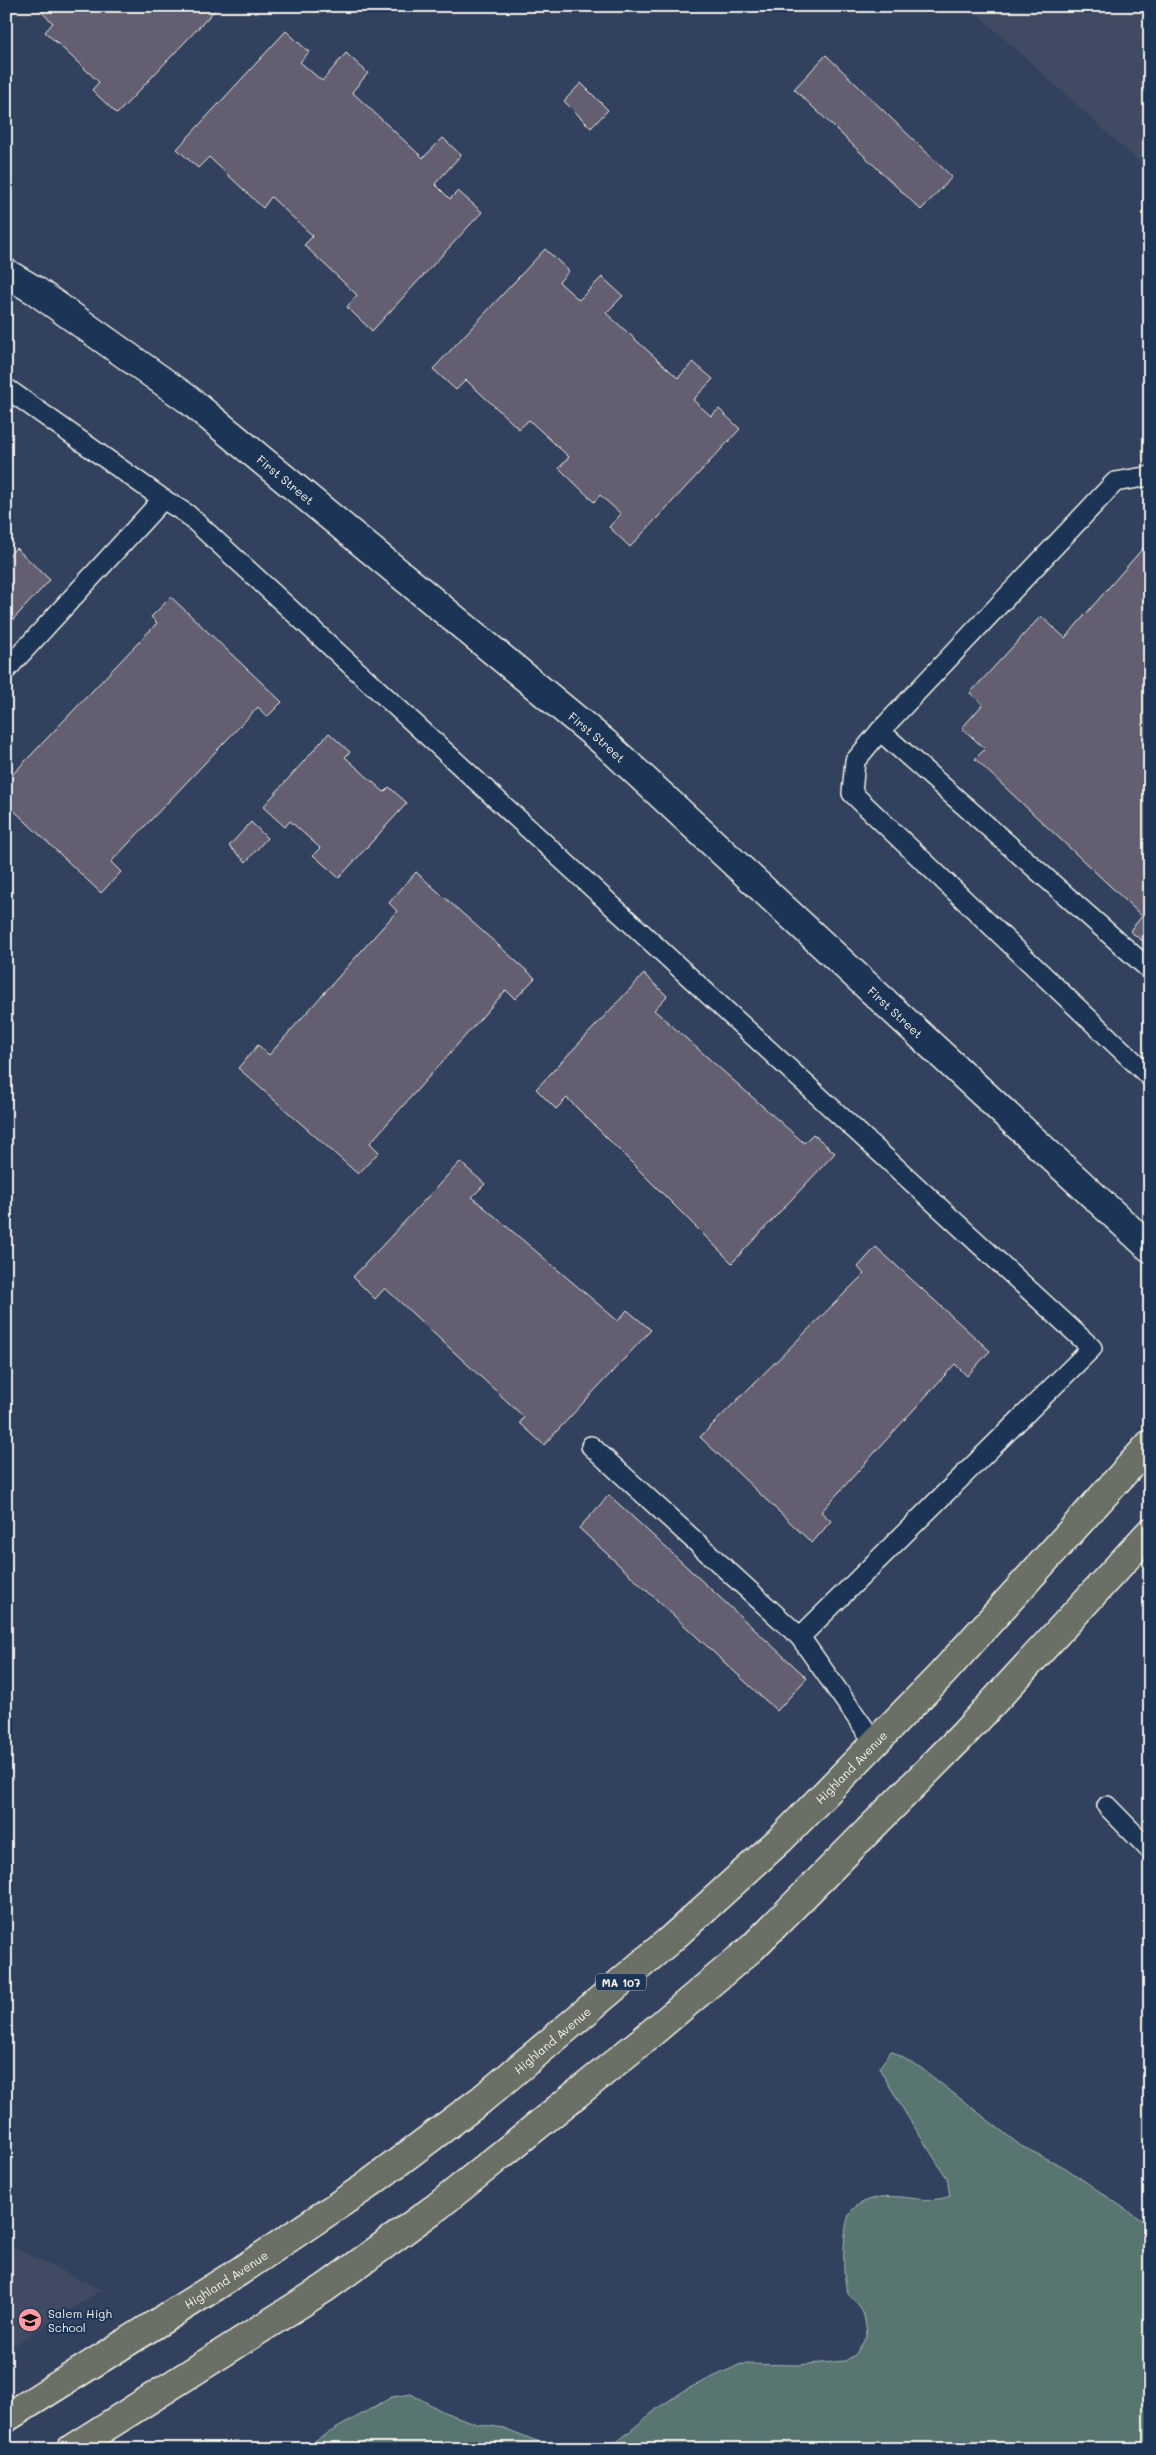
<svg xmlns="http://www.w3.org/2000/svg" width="1156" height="2455" font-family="Mali,sans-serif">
<rect width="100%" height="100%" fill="#32425e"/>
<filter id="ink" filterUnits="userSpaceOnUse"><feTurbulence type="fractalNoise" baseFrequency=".02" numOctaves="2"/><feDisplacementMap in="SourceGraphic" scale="10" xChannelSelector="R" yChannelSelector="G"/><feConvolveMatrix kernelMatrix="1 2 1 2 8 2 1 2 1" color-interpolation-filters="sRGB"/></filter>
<g filter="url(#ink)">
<g fill="#414b63">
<polygon points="969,6 1150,6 1150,172"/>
<polygon points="6,2244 101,2290 6,2350"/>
</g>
<path fill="#587572" stroke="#a6b3ad" d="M891,2051L921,2068L1021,2146L1064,2167L1150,2226V2449H300L392,2397L411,2394L442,2411L476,2424L504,2428L552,2447L617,2442L659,2407L687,2389L741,2364L797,2365L845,2361L855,2355L867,2336C866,2327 865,2315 860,2307C857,2302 852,2300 849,2295C841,2282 843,2230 849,2215C855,2203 870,2199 881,2197C905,2194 927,2205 950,2196L947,2178L906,2114L879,2068Z"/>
<g fill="#635f70" stroke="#f4f1e8">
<polygon points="35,6 219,6 117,114 92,90 99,82 45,32 53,23"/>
<polygon points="286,31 309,52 300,62 322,81 346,53 368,73 352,92 423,158 443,138 461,155 435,184 450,199 458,191 482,212 372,331 347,307 357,295 304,245 313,236 271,197 263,208 209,157 198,168 177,149"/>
<polygon points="826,55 952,177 921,210 794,89"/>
<polygon points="581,83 608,110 591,128 564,101"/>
<polygon points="545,249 569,271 559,282 579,300 602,277 623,296 606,313 678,378 693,362 713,379 693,400 711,416 719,409 740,429 630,547 609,527 621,514 600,495 594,502 559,468 569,457 529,420 519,429 466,380 456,390 433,369"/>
<polygon points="1150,540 1150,947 1130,931 1142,916 975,759 985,749 962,728 983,704 970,693 1041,616 1065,638"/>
<polygon points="16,548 50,580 6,627 6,559"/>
<polygon points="171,597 282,702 267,717 258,707 111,862 121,872 101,893 6,803 6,769 12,775 157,623 151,617"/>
<polygon points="329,733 350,752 345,757 384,792 389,787 407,803 339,878 313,855 320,848 290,821 285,827 263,807"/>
<polygon points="251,822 267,838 246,862 229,846"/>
<polygon points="416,872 535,978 515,999 506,990 370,1143 379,1152 358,1174 238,1068 258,1045 269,1055 397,911 389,903"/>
<polygon points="644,974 667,996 654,1010 804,1143 813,1134 835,1153 732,1263 567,1098 556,1109 536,1089"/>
<polygon points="460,1162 485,1184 472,1197 618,1321 627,1310 651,1330 544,1445 520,1423 524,1417 385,1288 375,1299 353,1277"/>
<polygon points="876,1247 990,1351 967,1376 955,1364 821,1512 831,1521 812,1543 700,1437 864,1274 858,1267"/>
<polygon points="609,1495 807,1678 777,1711 579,1528"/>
</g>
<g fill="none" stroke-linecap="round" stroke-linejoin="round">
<g stroke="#f4f1e8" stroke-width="22">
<g id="lane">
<polyline points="6,388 163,499 187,514 1092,1348 800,1637 874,1742"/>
<polyline points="1150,476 1115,482 880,731 855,761 852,793 1150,1077"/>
<polyline points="6,670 163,499"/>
<polyline points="880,731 1150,970"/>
<polyline points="591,1446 800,1637"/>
<polyline points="1107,1806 1150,1850"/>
</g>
</g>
<g stroke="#f4f1e8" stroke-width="31">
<g id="street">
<path id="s1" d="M6,273L36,291L189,400L605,743L1150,1248"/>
</g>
</g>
<g stroke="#f4f1e8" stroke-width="31">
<g id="primary">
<path id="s2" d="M6,2418L240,2271L365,2187L481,2100L556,2037L670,1940L781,1839L942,1674L1150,1444"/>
<polyline points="71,2449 325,2288 438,2206 642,2041 753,1947 964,1734 1150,1532"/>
</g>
</g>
<use href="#lane" stroke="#1d3557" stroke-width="19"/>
<use href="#street" stroke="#1d3557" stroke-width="28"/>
<use href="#primary" stroke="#6b7065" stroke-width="28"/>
</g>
</g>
<defs>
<g id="school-disc" transform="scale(1.25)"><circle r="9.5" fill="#ff9aa2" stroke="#1d3557"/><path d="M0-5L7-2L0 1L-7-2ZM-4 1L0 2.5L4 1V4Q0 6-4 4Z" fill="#111"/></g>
</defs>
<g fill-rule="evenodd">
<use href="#school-disc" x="30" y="2320"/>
</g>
<g text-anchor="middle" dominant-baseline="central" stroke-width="4" stroke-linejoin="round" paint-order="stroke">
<rect fill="#1d3557" stroke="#b4b9bc" stroke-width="1" x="596" y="1973.5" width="50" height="17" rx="4"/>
<g font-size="11" font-weight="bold" fill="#f4f1e8">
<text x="621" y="1982">MA 107</text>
</g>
<g font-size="12" fill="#f4f1e8" stroke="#1d3557">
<text stroke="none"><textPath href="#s1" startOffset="348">First Street</textPath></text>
<text stroke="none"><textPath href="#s1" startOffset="752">First Street</textPath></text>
<text stroke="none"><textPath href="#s1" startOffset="1158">First Street</textPath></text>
<text stroke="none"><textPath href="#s2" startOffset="1070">Highland Avenue</textPath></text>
<text stroke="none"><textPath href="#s2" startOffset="665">Highland Avenue</textPath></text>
<text stroke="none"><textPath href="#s2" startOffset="260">Highland Avenue</textPath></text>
</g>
<g font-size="12" fill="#f4f1e8" stroke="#1d3557" text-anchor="start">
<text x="48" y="2313">Salem High<tspan x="48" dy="14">School</tspan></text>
</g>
</g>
<rect width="1156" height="2455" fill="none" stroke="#1d3557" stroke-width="25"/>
<rect x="12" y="12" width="1131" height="2430" fill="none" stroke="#f4f1e8" stroke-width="2" filter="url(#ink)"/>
</svg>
